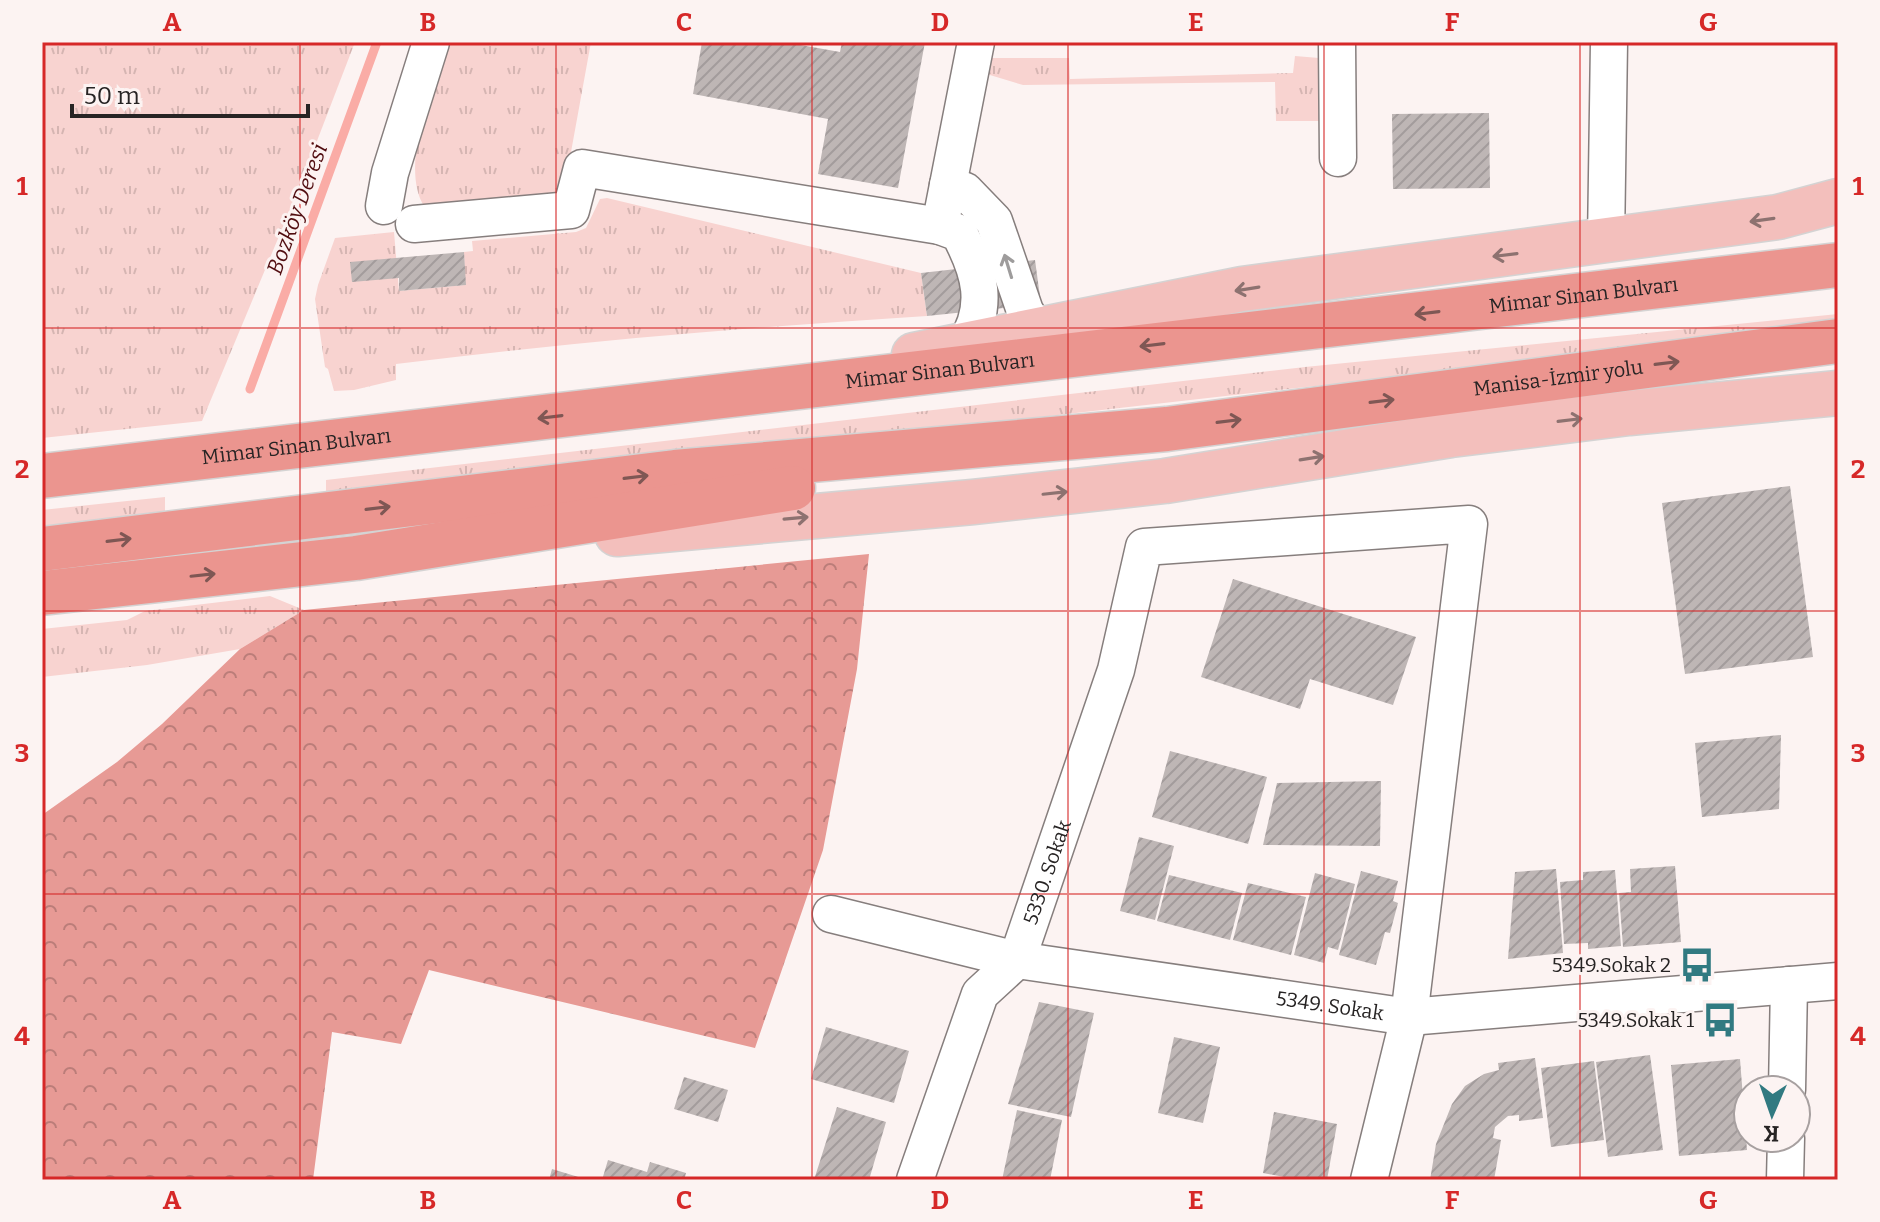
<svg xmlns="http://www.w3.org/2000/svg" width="1880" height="1222" font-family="Bitter,serif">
<defs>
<pattern id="grass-tufts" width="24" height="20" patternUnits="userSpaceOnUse" patternTransform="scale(2)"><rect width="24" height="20" fill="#f8d3d0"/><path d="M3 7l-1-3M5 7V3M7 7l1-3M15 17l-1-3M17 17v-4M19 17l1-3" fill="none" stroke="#d5b5b2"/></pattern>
<pattern id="forest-crowns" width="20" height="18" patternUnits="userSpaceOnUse" patternTransform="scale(2)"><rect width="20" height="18" fill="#e79a95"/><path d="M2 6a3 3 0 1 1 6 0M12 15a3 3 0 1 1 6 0" fill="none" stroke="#bb7d79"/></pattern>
<pattern id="building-hatch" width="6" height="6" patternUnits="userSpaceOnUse" patternTransform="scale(2)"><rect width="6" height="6" fill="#beb6b5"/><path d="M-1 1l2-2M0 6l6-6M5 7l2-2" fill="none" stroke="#a39c9c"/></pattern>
</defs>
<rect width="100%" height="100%" fill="#fcf3f2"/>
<g fill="url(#grass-tufts)">
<polygon points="42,42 355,42 297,193 202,421 42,438"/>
<path d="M448,42H591L571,152L559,190L550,195L424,206C399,166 433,83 448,42Z"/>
<polygon points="1295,56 1319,58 1319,121 1276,121 1275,82 1023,85 980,72 981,58 1069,58 1070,79 1293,73"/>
<path d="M607,198L921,273L927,316C750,327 573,342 396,364V380L354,390L334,391L328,369L325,367L315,299L318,285L335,238L394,232L399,291L465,285L464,252L473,251L472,241L576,232L586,228L600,199Z"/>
<polygon points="1838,314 1838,331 1306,387 326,498 326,480 1305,367"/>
<polygon points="165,497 165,513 42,530 42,510"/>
<polygon points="270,596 304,610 240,649 147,665 42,677 42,629 127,620 145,611"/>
</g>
<polygon fill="url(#forest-crowns)" points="869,554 857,669 823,850 755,1048 429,970 401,1044 332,1032 313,1180 42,1180 42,815 117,762 162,724 240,649 304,610"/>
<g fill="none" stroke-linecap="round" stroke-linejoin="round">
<polyline stroke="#faaca6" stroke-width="9" points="250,389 377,42"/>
</g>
<g fill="url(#building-hatch)">
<polygon points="702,42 784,42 840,52 842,42 925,42 898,188 818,174 828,119 693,94"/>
<polygon points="1489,113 1490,188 1393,189 1392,114"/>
<polygon points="464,252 466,285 399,291 399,278 352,282 350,262"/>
<polygon points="1035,260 1041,304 927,316 921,273"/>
<polygon points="1790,486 1813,657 1685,674 1662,503"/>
<polygon points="1233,579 1416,637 1393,705 1310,679 1300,709 1201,677"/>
<polygon points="1781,735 1779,809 1702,817 1695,743"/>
<polygon points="1170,751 1267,777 1248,844 1152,817"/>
<polygon points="1381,781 1380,846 1263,845 1277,783"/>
<polygon points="1139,837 1174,846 1155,920 1120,911"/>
<polygon points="1675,866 1681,942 1623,947 1619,893 1631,892 1630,869"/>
<polygon points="1556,869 1563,953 1508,959 1515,872"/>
<polygon points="1615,870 1621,946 1588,949 1588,943 1564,944 1560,882 1583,880 1583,872"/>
<polygon points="1361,871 1398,881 1393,901 1398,903 1390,933 1385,932 1376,965 1339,955"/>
<polygon points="1315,873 1355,884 1338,950 1328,947 1324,963 1294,955"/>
<polygon points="1169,875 1242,893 1230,940 1157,921"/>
<polygon points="1248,883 1306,897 1291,955 1233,940"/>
<polygon points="1039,1002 1094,1013 1071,1117 1008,1104"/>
<polygon points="826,1027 909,1051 894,1103 811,1079"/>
<polygon points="1174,1037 1220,1047 1203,1123 1158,1113"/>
<polygon points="1650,1055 1663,1150 1608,1157 1596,1062"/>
<polygon points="1535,1058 1543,1118 1519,1121 1519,1115 1508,1116 1495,1127 1493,1138 1501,1140 1494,1180 1430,1180 1436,1144 1452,1104 1465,1086 1484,1074 1499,1070 1498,1063"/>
<polygon points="1740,1059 1747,1150 1679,1156 1671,1065"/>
<polygon points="1594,1061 1604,1140 1551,1147 1541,1068"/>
<polygon points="684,1077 728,1090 718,1122 674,1109"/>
<polygon points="837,1107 886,1122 869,1180 814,1180"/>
<polygon points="1017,1110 1062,1120 1050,1180 1002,1180"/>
<polygon points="1274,1112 1337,1124 1327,1180 1300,1180 1263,1173"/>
<polygon points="608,1160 647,1172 650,1162 686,1173 684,1180 602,1180"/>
<polygon points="552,1169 585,1179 585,1180 549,1180"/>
</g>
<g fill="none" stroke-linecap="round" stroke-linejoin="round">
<g stroke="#867e7d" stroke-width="39">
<g id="minor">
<polyline points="1337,42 1338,158"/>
<polyline points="948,185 965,191 994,221 1025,311 1031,321 1046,330"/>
<polyline points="384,206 390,173 431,42"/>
<polyline points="414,224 571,210 582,168 940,226 976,42"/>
<path d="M940,226L959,233C980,272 990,307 964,346"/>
<polyline points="1606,242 1609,42"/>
<path id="s1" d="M831,914L1017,960L1409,1017L1838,981"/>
<polyline points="1787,1090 1789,985"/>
<path id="s2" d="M915,1180L980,994L1017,960L1116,670L1144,547L1469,524L1409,1017L1369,1180"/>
<polyline points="1785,1180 1786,1138"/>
</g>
</g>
<g stroke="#d4d3d3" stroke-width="47">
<g id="major">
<polyline points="914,355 1242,289 1778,217 1838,201"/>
<polyline points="617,534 973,502 1165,481 1451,435 1629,413 1838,393"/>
</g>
</g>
<g stroke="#d4d3d3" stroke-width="47">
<g id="highway">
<path id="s3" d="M42,476L1838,265"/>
<path id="s4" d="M42,549L675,472L1167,429L1838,341"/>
<polyline points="42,593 356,558 793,488"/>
</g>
</g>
<use href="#minor" stroke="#fff" stroke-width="36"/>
<use href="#major" stroke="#f3bfbc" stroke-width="44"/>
<use href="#highway" stroke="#eb958f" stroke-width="44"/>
</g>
<defs><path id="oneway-shaft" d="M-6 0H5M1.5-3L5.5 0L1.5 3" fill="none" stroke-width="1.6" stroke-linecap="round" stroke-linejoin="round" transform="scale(2)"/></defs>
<g stroke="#8d7270">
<use href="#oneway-shaft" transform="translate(1762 220) rotate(172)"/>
<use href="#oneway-shaft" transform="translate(1505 255) rotate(173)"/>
<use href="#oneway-shaft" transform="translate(1247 289) rotate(171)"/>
<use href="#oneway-shaft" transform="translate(1570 420) rotate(-7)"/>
<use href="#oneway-shaft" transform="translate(1312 458) rotate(-9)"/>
<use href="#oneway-shaft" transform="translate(1055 493) rotate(-6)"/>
<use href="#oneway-shaft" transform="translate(796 518) rotate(-5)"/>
</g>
<use stroke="#9e9c9c" href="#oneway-shaft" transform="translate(1008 266) rotate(-107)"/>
<g stroke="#7f5754">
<use href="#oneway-shaft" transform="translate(1427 313) rotate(173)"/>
<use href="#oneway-shaft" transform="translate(1152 345) rotate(173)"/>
<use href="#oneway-shaft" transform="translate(1667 363) rotate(-7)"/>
<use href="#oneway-shaft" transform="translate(1382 401) rotate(-7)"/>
<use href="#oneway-shaft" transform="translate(550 417) rotate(173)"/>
<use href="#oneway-shaft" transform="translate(1229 421) rotate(-7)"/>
<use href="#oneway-shaft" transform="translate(636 477) rotate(-7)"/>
<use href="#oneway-shaft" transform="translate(378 508) rotate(-7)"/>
<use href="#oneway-shaft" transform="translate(119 540) rotate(-7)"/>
<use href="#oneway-shaft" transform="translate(203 575) rotate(-6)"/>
</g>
<path fill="none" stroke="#d62828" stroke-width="2" stroke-opacity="0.55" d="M300,42V1180M556,42V1180M812,42V1180M1068,42V1180M1324,42V1180M1580,42V1180M42,328H1838M42,611H1838M42,894H1838"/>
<defs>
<g id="bus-bare" transform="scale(2.76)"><path d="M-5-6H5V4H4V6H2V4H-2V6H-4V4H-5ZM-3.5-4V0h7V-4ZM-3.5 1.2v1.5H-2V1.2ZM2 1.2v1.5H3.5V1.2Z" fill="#317a81" stroke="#fcf3f2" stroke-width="2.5" paint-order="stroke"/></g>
</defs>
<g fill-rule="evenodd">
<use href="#bus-bare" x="1697" y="965"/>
<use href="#bus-bare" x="1720" y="1020"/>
</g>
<g text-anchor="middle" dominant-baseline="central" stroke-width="6" stroke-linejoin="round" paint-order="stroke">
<g font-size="20" fill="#272424" stroke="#fcf3f2">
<text stroke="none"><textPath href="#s3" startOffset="1552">Mimar Sinan Bulvarı</textPath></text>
<text stroke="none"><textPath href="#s3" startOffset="904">Mimar Sinan Bulvarı</textPath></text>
<text stroke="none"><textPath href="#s4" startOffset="1526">Manisa-İzmir yolu</textPath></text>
<text stroke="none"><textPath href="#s3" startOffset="256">Mimar Sinan Bulvarı</textPath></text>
<text stroke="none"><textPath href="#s2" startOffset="340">5330. Sokak</textPath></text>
<text stroke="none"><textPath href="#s1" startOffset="508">5349. Sokak</textPath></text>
</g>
<g font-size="20" fill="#272424" stroke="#fcf3f2" text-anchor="end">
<text x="1671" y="965">5349.Sokak 2</text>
<text x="1694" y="1020">5349.Sokak 1</text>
</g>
<g font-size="22" font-style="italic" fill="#510d10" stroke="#fcf3f2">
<text transform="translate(297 209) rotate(-70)">Bozköy Deresi</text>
</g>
</g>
<rect width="1880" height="1222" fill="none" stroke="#fcf3f2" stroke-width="88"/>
<g transform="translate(1772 1114) rotate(182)"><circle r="38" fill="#fcf3f2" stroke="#a7a0a0" stroke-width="2"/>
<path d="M0-6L14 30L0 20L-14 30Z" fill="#317a81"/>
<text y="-12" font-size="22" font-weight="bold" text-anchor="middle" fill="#272424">K</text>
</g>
<path d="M72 104v12h236v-12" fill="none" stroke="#272424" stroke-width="4"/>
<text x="84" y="104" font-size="24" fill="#272424" stroke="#fcf3f2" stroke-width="6" paint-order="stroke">50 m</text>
<rect x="44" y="44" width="1792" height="1134" fill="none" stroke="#d62828" stroke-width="3"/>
<g font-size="26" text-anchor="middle" font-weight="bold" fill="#d62828">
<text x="172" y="31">A</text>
<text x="428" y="31">B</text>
<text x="684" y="31">C</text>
<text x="940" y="31">D</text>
<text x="1196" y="31">E</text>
<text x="1452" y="31">F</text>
<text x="1708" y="31">G</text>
<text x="22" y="195">1</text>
<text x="1858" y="195">1</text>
<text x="22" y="478">2</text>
<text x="1858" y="478">2</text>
<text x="22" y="762">3</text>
<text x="1858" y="762">3</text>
<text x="22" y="1045">4</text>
<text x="1858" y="1045">4</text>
<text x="172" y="1209">A</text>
<text x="428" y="1209">B</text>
<text x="684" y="1209">C</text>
<text x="940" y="1209">D</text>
<text x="1196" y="1209">E</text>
<text x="1452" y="1209">F</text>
<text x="1708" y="1209">G</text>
</g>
</svg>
